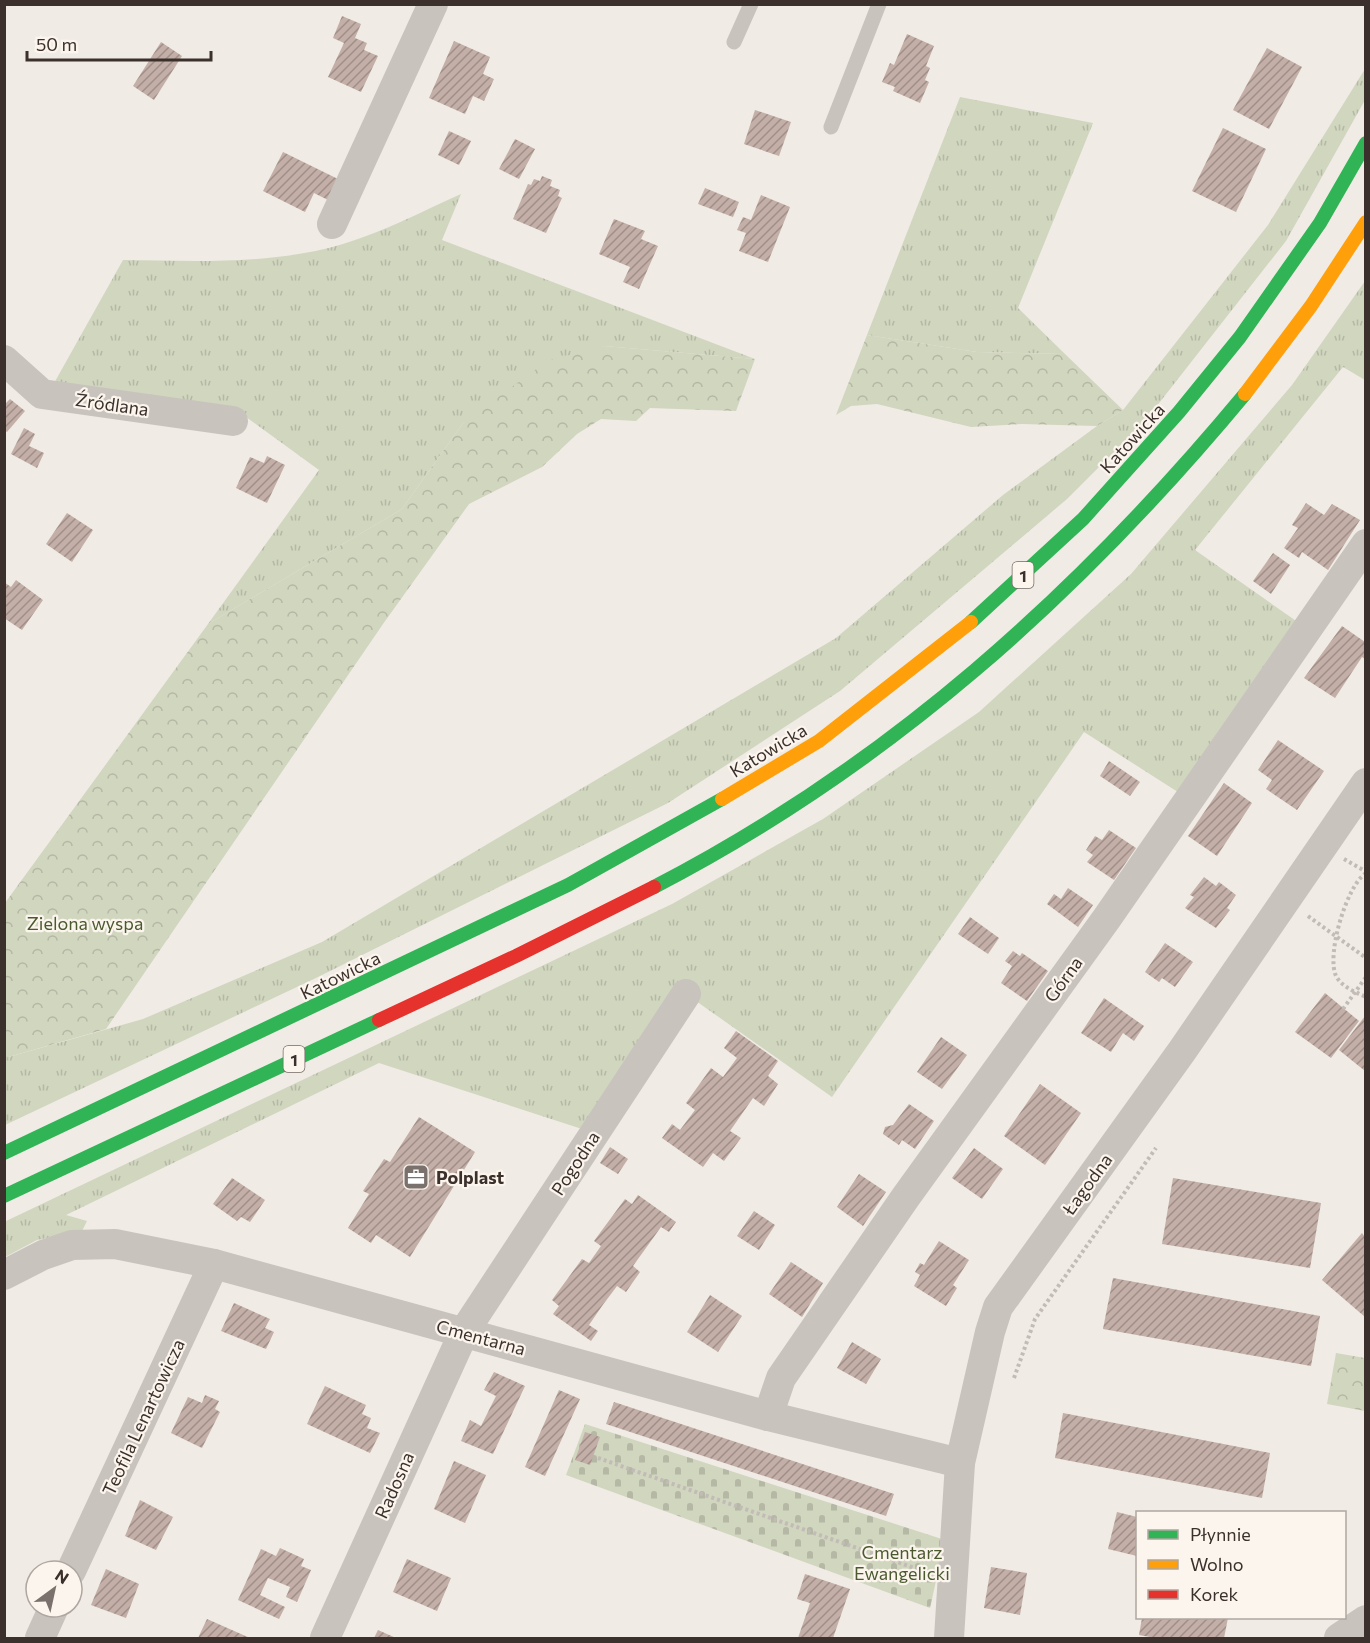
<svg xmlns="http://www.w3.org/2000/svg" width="1370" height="1643" font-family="Commissioner,sans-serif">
<defs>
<pattern id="grass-tufts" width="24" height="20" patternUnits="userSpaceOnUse" patternTransform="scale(1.5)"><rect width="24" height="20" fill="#d1d6bf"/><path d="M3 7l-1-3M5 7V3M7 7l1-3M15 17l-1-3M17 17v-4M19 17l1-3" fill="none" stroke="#b4b8a4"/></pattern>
<pattern id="forest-crowns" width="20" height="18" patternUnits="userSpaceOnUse" patternTransform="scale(1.5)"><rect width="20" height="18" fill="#d1d6bf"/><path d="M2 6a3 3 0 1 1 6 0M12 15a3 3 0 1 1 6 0" fill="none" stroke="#b4b8a4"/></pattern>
<pattern id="cemetery-stones" width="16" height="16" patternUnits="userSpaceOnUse" patternTransform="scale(1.5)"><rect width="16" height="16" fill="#d1d6bf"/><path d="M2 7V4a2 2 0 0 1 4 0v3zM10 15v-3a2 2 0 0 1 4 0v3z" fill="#b4b8a4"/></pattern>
<pattern id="building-hatch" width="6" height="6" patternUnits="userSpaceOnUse" patternTransform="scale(1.5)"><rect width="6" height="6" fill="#c3afa7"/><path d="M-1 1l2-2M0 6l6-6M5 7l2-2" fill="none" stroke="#a08f88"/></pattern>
</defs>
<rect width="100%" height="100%" fill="#f0ebe5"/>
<g fill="url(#grass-tufts)">
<polygon points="1365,69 1365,100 1286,241 1145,421 1067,499 840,691 668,803 318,977 5,1125 5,1058 143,1019 322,942 836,638 1003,495 1097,426 1123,410 1268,225"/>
<polygon points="960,97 1093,123 1018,308 1065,354 977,352 867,335"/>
<path d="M461,194L442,240L755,359L604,346L463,423L402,509L208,624L319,470L242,414L53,385L123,260C196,261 272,265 343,244C383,232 423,211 461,194Z"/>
<polygon points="1365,281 1365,380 1343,367 1195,550 1299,623 1181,794 1084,732 832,1097 679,989 582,1129 379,1063 66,1215 87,1221 82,1231 37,1240 5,1257 4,1222 672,904 823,819 979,712 1131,574 1292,385"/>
</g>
<g fill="url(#forest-crowns)">
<polygon points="867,335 977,352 1065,354 1123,410 1097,426 1022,424 971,427 877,404 851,406 836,415"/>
<polygon points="604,346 755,359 736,411 650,408 636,421 601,419 577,434 542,467 469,504 383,624 106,1029 5,1058 5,903 208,624 402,509 463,423 547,361"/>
<polygon points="1336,1353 1365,1358 1365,1411 1327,1404"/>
</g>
<polygon fill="url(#cemetery-stones)" points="585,1424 945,1540 930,1608 566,1475"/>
<g fill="url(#building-hatch)">
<polygon points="342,16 361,24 355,38 367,43 364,50 378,56 361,92 328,77 344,43 333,38"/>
<polygon points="907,34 934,46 926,66 930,68 925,80 929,82 920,103 893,91 895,87 882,82 890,63 894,65"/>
<polygon points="454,41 490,57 483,74 494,79 484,101 473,96 465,114 429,98"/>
<polygon points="161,42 182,56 154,100 133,86"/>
<polygon points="1267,48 1302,67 1269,129 1233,110"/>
<polygon points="755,110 791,122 779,156 744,144"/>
<polygon points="1223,128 1266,149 1236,212 1192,191"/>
<polygon points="449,131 471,141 459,165 438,155"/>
<polygon points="515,139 535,149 519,179 499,169"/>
<polygon points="283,152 338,179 328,200 314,193 305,212 263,191"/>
<polygon points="542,176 552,180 550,186 560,190 558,196 562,198 546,233 513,219 528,184 531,185 534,179 540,181"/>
<polygon points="705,188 739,202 733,217 698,204"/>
<polygon points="761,195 790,207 768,262 739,251 746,233 737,230 743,217 751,220"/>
<polygon points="614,219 645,231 641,239 658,246 639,289 623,282 630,267 599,254"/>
<polygon points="10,399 25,411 7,432 4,430 4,405"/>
<polygon points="24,428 35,434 29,446 44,453 37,468 11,454"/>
<polygon points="267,456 285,465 267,503 236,488 250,457 264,463"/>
<polygon points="1306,503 1324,515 1332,504 1360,520 1328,570 1302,552 1299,558 1284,548 1298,528 1292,525"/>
<polygon points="67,513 93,530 72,562 46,544"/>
<polygon points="1273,553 1290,565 1271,594 1253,581"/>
<polygon points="16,580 43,600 22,630 4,618 4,582 11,587"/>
<polygon points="1342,626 1365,642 1365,659 1362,657 1335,698 1304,678"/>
<polygon points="1278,740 1324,771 1297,810 1266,789 1272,780 1258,770"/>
<polygon points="1109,761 1140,782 1130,796 1100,776"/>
<polygon points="1224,783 1252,803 1217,856 1188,836"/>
<polygon points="1109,830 1136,848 1114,880 1087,862 1093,855 1086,850 1095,836 1102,840"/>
<polygon points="1204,877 1216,886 1219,882 1236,895 1227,908 1230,910 1216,928 1185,908 1194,897 1190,895"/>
<polygon points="1068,888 1093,905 1078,927 1047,904 1054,894 1061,899"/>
<polygon points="970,917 999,938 988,954 958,934"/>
<polygon points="1165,943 1193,962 1175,987 1162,978 1159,982 1145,972"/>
<polygon points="1013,951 1020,956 1022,953 1048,971 1027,1001 1001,983 1012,966 1005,961"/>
<polygon points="1325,993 1359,1021 1331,1058 1295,1032"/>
<polygon points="1104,998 1144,1026 1134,1041 1123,1033 1111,1052 1081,1033"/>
<polygon points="1365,1016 1365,1071 1339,1050"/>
<polygon points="736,1031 778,1061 768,1076 778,1084 764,1106 753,1098 730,1131 741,1138 724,1161 713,1153 703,1167 662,1138 672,1124 680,1130 695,1110 686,1103 711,1068 723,1077 737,1058 724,1048"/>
<polygon points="941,1037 967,1055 942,1089 917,1072"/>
<polygon points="1040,1084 1081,1113 1045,1165 1004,1136"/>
<polygon points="909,1104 934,1121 915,1149 902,1140 899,1145 883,1134 885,1127 893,1125"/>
<polygon points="419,1117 475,1152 410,1257 376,1235 371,1243 348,1228 369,1194 363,1191 384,1159 390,1162"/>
<polygon points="610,1147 628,1159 618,1174 600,1163"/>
<polygon points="974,1148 1003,1169 982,1199 952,1178"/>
<polygon points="859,1174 886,1192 863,1226 837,1207"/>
<polygon points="232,1178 265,1200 250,1222 241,1217 237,1221 213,1204"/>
<polygon points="1173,1178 1321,1203 1310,1268 1162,1244"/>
<polygon points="638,1195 676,1222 669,1232 661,1227 633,1266 640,1272 626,1292 617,1286 602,1306 589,1325 598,1331 591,1341 553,1314 559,1306 552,1300 582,1259 589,1263 601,1246 594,1241 625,1199 632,1204"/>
<polygon points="754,1211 775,1225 759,1250 737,1236"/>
<polygon points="1362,1233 1365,1237 1365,1317 1322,1280"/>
<polygon points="939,1241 969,1260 953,1285 957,1288 946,1306 914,1286 920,1275 915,1272 920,1263 924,1265"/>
<polygon points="791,1262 823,1283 802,1317 769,1294"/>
<polygon points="1113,1278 1320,1316 1311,1366 1103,1329"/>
<polygon points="710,1295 742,1316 718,1352 687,1332"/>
<polygon points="234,1303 270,1319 265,1328 274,1332 266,1349 221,1331"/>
<polygon points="852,1342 881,1359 866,1384 837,1368"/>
<polygon points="494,1372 525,1386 493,1454 461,1441 470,1420 481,1426 496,1396 484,1390"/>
<polygon points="325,1386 366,1405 362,1414 371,1418 367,1428 380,1433 370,1453 307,1424"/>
<polygon points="559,1390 580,1399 545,1476 525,1467"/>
<polygon points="205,1395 219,1401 215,1409 220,1412 202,1448 171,1433 188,1397 202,1403"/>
<polygon points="614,1402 894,1494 886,1516 606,1424"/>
<polygon points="1063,1413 1270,1453 1262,1498 1055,1458"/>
<polygon points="585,1432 600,1437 590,1465 575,1460"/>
<polygon points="454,1461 486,1475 465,1523 434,1509"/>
<polygon points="140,1500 173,1517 156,1550 125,1536"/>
<polygon points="1117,1512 1137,1517 1137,1556 1108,1549"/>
<polygon points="280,1548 304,1559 301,1566 311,1570 297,1602 286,1597 290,1587 268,1578 260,1595 285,1607 279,1619 238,1600 261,1549 276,1556"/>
<polygon points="407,1559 451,1578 437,1611 393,1592"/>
<polygon points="991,1567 1027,1573 1020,1615 984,1608"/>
<polygon points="106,1569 139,1584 126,1618 91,1605"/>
<polygon points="805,1574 850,1589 833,1638 798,1638 810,1603 797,1599"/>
<polygon points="1142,1618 1228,1618 1224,1638 1155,1638 1139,1635"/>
<polygon points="207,1619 250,1638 198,1638"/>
<polygon points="378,1630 396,1638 374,1638"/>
</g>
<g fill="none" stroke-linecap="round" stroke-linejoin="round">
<g stroke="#c2bbb6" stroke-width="4" stroke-dasharray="3 3" stroke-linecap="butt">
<polyline points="1344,859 1365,871"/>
<path d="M1366,873C1347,885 1326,954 1336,976C1342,987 1355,992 1366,997"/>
<polyline points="1308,916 1366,958"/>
<polyline points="1343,1009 1366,977"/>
<polyline points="1014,1378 1035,1319 1156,1148"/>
<polyline points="598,1458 926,1572"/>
</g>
<g stroke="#c9c3be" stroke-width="15">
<polyline points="734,42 751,4"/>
<polyline points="831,127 879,4"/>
</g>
<g stroke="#c9c3be" stroke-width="30">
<polyline points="332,224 433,4"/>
<polyline points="4,360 42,394 233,421"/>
<polyline points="4,1275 43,1255 72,1245 115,1244 214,1264 768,1416 960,1463"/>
<polyline points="768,1416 781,1378 905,1198 1107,918 1366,544"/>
<polyline points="71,1571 214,1264"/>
<polyline points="40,1638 54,1607"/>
<polyline points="325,1638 464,1332 686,994"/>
<polyline points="949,1638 960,1463 990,1332 998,1307 1182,1051 1366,783"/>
<polyline points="1339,1638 1366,1620"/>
</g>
<g stroke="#30b455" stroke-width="14">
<polyline points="971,622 1083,519 1179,412 1240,337 1320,223 1366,143"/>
<path d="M654,887C888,766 1078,595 1245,394"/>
<polyline points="4,1153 568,885 722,799"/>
<polyline points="4,1196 379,1020"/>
</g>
<g stroke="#ff9f0a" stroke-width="14">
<polyline points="1245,394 1311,306 1366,222"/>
<polyline points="722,799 819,741 971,622"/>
</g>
<polyline stroke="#e5322d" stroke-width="14" points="379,1020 516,956 654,887"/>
</g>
<defs>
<g id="office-square" transform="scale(1.35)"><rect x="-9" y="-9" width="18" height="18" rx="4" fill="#7a716c" stroke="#fbf5ee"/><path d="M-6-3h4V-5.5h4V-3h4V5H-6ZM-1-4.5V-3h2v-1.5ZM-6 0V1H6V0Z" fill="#fff"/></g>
</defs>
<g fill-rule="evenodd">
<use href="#office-square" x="416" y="1177"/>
</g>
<g text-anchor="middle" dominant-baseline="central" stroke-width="4.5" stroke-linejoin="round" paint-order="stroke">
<g fill="#fbf5ee" stroke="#756b66" stroke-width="1.5">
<rect x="1012.5" y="562" width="21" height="26" rx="4.5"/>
<rect x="283.5" y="1046" width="21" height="26" rx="4.5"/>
</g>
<g font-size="16" font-weight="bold" fill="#3b302b">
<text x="1023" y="575">1</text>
<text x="294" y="1059">1</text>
</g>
<g font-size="18" fill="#3b302b" stroke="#fbf5ee">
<text transform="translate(112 404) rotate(8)">Źródlana</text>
<text transform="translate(1132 438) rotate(-48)">Katowicka</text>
<text transform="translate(768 750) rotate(-31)">Katowicka</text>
<text transform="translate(340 975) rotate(-26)">Katowicka</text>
<text transform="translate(1063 979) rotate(-54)">Górna</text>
<text transform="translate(575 1163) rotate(-57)">Pogodna</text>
<text transform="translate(1087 1184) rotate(-54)">Łagodna</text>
<text transform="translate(481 1337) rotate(15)">Cmentarna</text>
<text transform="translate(143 1417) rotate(-65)">Teofila Lenartowicza</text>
<text transform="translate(394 1485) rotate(-66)">Radosna</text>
</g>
<g font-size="18" fill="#4a5a2e" stroke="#fbf5ee">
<text x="85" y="923">Zielona wyspa</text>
<text x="902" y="1552">Cmentarz<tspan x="902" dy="21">Ewangelicki</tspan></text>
</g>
<g font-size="18" font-weight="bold" fill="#3b302b" stroke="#fbf5ee" text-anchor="start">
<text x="436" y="1177">Polplast</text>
</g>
</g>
<rect width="1370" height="1643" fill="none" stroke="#3b302b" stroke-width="12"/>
<rect x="1136" y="1511" width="210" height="108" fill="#fbf5ee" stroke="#aea6a0" stroke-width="1.5"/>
<rect x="1148" y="1530" width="30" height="9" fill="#30b455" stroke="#aea6a0" stroke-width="1.5"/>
<text x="1190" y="1541" font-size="18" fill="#3b302b">Płynnie</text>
<rect x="1148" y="1560" width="30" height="9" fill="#ff9f0a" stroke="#aea6a0" stroke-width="1.5"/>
<text x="1190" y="1571" font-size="18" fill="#3b302b">Wolno</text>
<rect x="1148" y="1590" width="30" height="9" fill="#e5322d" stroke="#aea6a0" stroke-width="1.5"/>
<text x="1190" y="1601" font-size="18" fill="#3b302b">Korek</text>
<g transform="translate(54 1589) rotate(33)"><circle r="28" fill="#fbf5ee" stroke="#aea6a0" stroke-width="1.5"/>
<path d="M0-4.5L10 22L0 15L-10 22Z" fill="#7a716c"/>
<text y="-9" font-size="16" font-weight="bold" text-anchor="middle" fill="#3b302b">N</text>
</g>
<path d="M27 51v9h184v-9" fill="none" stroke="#3b302b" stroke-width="3"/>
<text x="36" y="51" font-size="18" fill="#3b302b" stroke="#fbf5ee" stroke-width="4.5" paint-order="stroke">50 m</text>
</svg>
